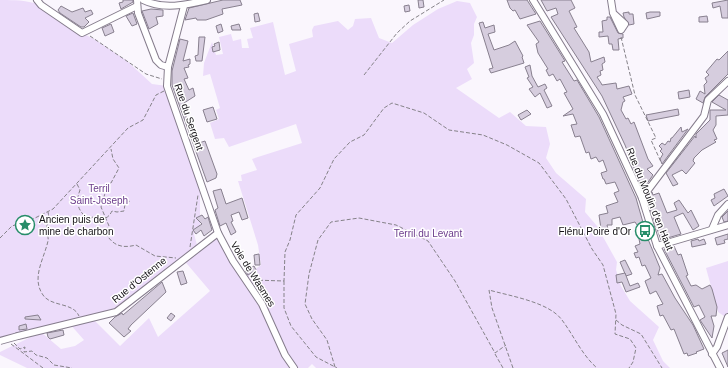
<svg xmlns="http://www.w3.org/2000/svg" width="728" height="368" font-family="Arial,sans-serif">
<rect width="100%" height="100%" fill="#faf6fd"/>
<g fill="#ecdcfa" fill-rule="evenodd">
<path d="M0,0C19,0 47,0 56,20L94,39L127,61L152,84L167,86L200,180V226L194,234L197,245L218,233L244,277L261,265L258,245L238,181H242L241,175L257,170L252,159L302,143L296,124L229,147L224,138L215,139L210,123L219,119L216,110L220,108L210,74L203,76L204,63L212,42L216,55L223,54L219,37L231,34L233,41L241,39L242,48H249L247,39L253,38L250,28L273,22L285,75L296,71L289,44L313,37L312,30L314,26L338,21L348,30L353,26L355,19L371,18L379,38L392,43L413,25L438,9L457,1L470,3L477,17L474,24V35L471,43L474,63L467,69L472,79L456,88L499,118L510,112L526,126L546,127L550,144L546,158L556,173L586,199L585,212L597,226L617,262L616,270L621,286L630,301L659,327L653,340L663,361L670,368H316L312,364L308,368H27L0,355V352L41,332L61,349L75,346L84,340L69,323L0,341ZM182,258L210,291L158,337L149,318L120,346L92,318L116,312Z"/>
<polygon points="728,261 728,316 727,318 718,312 706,268"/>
</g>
<g fill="#d6cdde" stroke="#88808f">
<polygon points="123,0 133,0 133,2 121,9 119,3 123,2"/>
<polygon points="223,0 240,0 242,5 222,9 223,14 206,20 197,20 196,18 185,20 189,8"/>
<polygon points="418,0 423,0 424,7 419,8"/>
<polygon points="507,0 527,0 536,14 520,19 515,10 513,11 510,8"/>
<polygon points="541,0 571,0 575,8 569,11 577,27 574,28 589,52 591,62 604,57 605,62 602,64 603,70 600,71 601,75 597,77 601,83 602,85 616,83 617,89 629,86 632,94 623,97 625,101 623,102 621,110 626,119 628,118 631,124 634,122 648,159 653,166 647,169 653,175 644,188 642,188 625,145 602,96 551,17 558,14 556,8 547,11"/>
<polygon points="728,0 728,18 722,18 720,6 713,8 712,3"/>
<polygon points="409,5 410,11 405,12 404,6"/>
<polygon points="61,6 72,12 83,8 85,12 91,10 93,14 85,18 89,22 84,27 81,27 60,13 58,10"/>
<polygon points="151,9 163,10 163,16 156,17 158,24 149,29 142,11"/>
<polygon points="629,12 629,14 633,14 634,24 629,25 624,17 623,13"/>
<polygon points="650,12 660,12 660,16 647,19 646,13"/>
<polygon points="133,13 137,24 132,26 126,16"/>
<polygon points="258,13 260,21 255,22 254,14"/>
<polygon points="707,16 708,22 699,22 699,17"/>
<polygon points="607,17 610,17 618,33 623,34 623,38 618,39 619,50 613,50 612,44 609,44 608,36 599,37 599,32 603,32 602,21 607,20"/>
<polygon points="540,21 565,61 562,62 574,81 577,80 599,117 636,198 644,226 637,225 635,222 623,225 620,217 612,219 612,225 607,225 608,229 601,229 599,215 608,213 606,206 618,202 614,193 619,191 615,182 606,184 604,179 603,179 601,173 607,171 603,160 599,162 596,157 591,159 589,152 586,153 580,136 575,137 571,125 577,124 573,114 563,116 573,109 564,93 567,92 560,79 557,81 553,74 549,76 546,70 548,69 538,53 536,44 539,42 527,25"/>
<polygon points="483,22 485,28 494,25 495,32 488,34 494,50 509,45 515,41 523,56 522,57 524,63 491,73 489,69 493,68 479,23"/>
<polygon points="111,24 114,32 105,36 102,28"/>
<polygon points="221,24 223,31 218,33 216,26"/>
<polygon points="239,24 241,30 232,30 231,26"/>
<polygon points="199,37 205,37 202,61 196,61 195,56 198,55"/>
<polygon points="180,39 188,41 183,61 190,59 190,64 188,65 189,67 184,68 188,78 184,79 189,90 193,88 195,96 184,103 186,110 184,111 192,134 196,133 199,143 205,141 217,174 216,178 207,182 172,85 172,71"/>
<polygon points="219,42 220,50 213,52 212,47 215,46 214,44"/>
<polygon points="728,51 728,74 705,97 703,103 696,99 700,91 705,94 704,85 707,82 705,78 709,75 706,72 717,59 719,60"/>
<polygon points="530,65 532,76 538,87 545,84 547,88 544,90 552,106 547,108 540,93 535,97 529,89 533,87 527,78 529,77 525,67"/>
<polygon points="689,90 690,97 679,99 678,92"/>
<polygon points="719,95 728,100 728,115 716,116 716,125 713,130 717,139 714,140 716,142 702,150 694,158 693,161 695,163 686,174 682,170 672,175 678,184 673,186 666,173 695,136 696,138 696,134 710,120 710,110 726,110 712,102"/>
<polygon points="213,107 217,119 207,122 203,110"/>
<polygon points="678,109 679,115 648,121 646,115"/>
<polygon points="527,110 531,114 521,120 518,115"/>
<polygon points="681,127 682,132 688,129 662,164 660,159 663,154 660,151 662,149 659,146 662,143 665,145 668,141 670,142 671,138 672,138"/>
<polygon points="221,189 226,204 242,198 248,218 242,220 239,212 231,215 233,221 231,222 236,232 231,235 226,223 220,226 215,210 218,208 213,191"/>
<polygon points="724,189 728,196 714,206 711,200 715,198 714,194"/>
<polygon points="652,192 653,195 659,193 667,213 677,210 674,203 679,200 688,213 691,210 699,226 693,230 683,213 674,217 681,234 661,240 657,229 662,227 656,227 647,199"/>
<polygon points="728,211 728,221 724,222 722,217"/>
<polygon points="202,215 205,219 208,217 212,230 204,236 201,230 196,234 193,230 202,224 196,218"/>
<polygon points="645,232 660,268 658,275 662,274 675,298 693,325 704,349 696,352 697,353 688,356 687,353 684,354 674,329 671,330 663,315 660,316 657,306 663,304 656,291 650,294 645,281 651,278 645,265 642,266 639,257 636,258 634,253 638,252 635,246 640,244 638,234"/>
<polygon points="728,234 728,239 724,240 725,243 717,245 715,238"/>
<polygon points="698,239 699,241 704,239 706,244 692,247 691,241"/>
<polygon points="674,246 678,255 681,254 688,275 686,276 691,286 696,285 702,289 710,285 712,289 717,307 716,316 711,316 714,326 712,338 700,320 705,317 699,305 694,307 664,249"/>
<polygon points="259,254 260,265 255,265 254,255"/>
<polygon points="625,260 632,274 626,276 620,262"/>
<polygon points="254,266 256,270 248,275 245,271"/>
<polygon points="183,271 187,283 181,285 177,272"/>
<polygon points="625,273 630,286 638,283 640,287 626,292 622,282 617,283 616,275"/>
<polygon points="162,282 166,292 131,325 128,329 131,331 124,337 109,323 115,317 122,313 123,315"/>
<polygon points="171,313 175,316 171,321 167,318"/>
<polygon points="38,315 41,320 25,319 25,317"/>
<polygon points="26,324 27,329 19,330 19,326"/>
<polygon points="63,330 64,335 50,339 48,337 47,333"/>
<polygon points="728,350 728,367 722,353"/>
</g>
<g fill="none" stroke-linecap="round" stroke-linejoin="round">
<g stroke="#857c8c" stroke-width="8">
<g id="minor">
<polyline points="37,0 41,5 82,33 137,6"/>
<polyline points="137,0 138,13 156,60 161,65 168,67"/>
<path d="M143,0C163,10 186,5 207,0"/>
<polyline points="533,0 603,114 642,198 657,246 720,368"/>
<polyline points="611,0 613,13 621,30 625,24 613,13"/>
<polyline points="184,6 168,67 167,86 218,233 233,261 262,304 285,355 294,368"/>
<polyline points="642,198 704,116 708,100 728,81"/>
<polyline points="712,229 718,215 728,204"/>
<polyline points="657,246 728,225"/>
<polyline points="18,336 116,312 218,233"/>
<polyline points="712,354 717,347 728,317"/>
</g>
</g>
<g stroke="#858288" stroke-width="1" stroke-dasharray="4 2" stroke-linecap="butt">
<polyline points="90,36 146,74 162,79"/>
<polyline points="621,37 635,95 656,138 651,140 661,162"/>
<polyline points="364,75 397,33 410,21 444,0"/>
<path d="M77,184L80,190C75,203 78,211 89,220L94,216L99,219C106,219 109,217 112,211L117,212L124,211L125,204L130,201H122L109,205L103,200L106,190V185L111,183L119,168L113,159L111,149"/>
<path d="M103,200L101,207L109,226L105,232C112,245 121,249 136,245L155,256L176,258"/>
<path d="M48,212C50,221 48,221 46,229C46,233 49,237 48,241C44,259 31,278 43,295C51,307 73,302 79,316"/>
<polyline points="0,238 12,226 33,219 53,209 128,128 143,120 156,95 164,91"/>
<polyline points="190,247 198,195"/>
<polyline points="253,280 284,281 285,252 290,240 296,215 320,188 334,159 350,142 364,135 384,108 392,103 424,113 449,130 483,135 507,145 539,163 566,199 592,249 603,265 616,314 615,334 630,339 636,348 633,362 629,368"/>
<polyline points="284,281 284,308 291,326 316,357 337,368"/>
<polyline points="616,320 622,325 641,334 662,368"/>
<polyline points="14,343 20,349 25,347 24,352 32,351 36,355 47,358 54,365 72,368"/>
<polyline points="11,344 43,368"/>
<polyline points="495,354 503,368"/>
<polyline points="335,367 327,340 312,319 305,304 309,274 318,240 331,222 359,218 396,225 428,241 455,281 495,353 506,345"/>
<path d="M513,368L492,308L489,290C510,296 549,302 562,320C574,336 582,355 597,368"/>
</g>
<use href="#minor" stroke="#fff" stroke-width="6"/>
<g stroke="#857c8c" stroke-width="8" stroke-linecap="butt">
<polyline id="minor-bridge" points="0,341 18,336"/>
</g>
<use href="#minor-bridge" stroke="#fff" stroke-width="6"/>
</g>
<defs>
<g id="sight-ring" transform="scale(1)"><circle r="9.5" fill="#fff" stroke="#278d69" stroke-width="1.5"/><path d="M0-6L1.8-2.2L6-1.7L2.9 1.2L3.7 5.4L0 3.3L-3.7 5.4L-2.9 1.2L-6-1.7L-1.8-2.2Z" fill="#278d69"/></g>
<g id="bus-ring" transform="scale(1)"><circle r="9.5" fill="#fff" stroke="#278d69" stroke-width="1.5"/><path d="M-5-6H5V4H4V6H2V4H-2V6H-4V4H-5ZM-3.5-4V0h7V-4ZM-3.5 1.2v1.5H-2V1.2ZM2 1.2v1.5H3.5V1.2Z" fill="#278d69"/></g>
</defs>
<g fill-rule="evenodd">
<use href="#sight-ring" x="25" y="225"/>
<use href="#bus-ring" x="645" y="231"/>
</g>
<g text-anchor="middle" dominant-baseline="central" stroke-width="3" stroke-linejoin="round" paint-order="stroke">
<g font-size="10" fill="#151217" stroke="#fff">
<text transform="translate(189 117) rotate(71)">Rue du Sergent</text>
<text transform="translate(650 199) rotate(68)">Rue du Moulin d'en Haut</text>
<text transform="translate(253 274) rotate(58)">Voie de Wasmes</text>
<text transform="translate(139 280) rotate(-39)">Rue d'Ostenne</text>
</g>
<g font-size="10" fill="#6c3d8c" stroke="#fff">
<text x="99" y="188">Terril<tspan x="99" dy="12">Saint-Joseph</tspan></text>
<text x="428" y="233">Terril du Levant</text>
</g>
<g font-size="10" fill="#151217" stroke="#fff" text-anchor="start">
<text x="39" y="219">Ancien puis de<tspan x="39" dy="12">mine de charbon</tspan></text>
<text x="631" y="231" text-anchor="end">Flénu Poire d'Or</text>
</g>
</g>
</svg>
